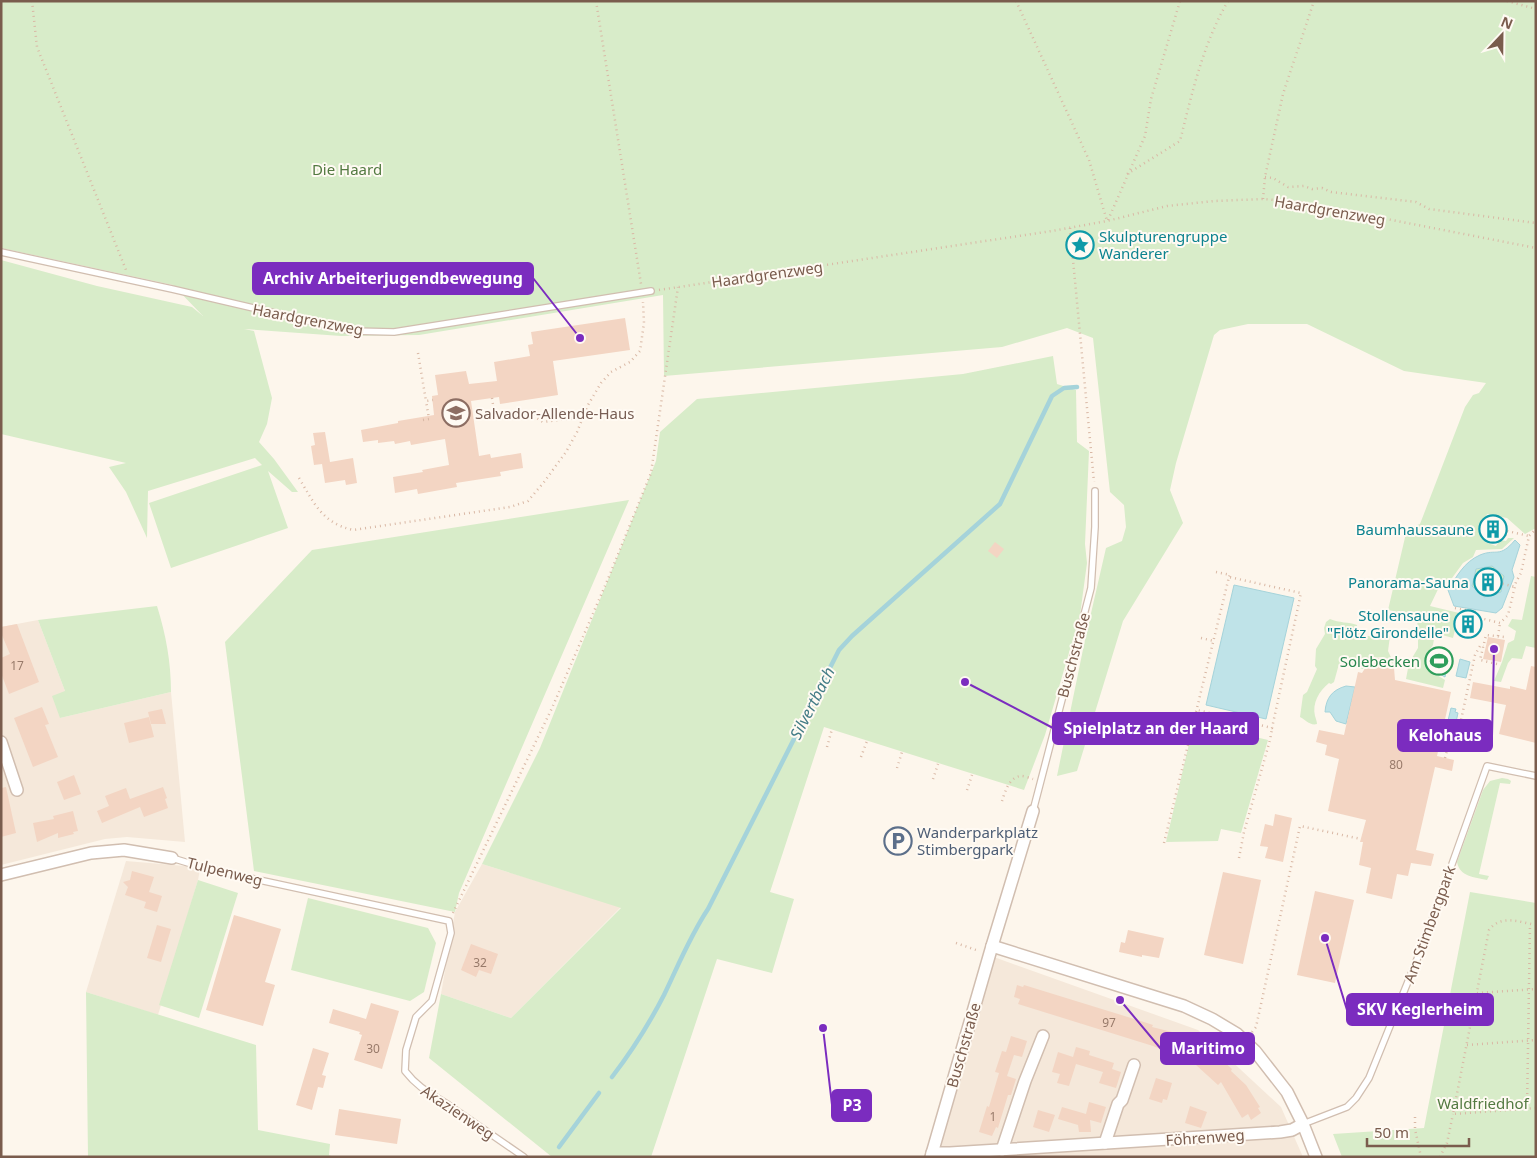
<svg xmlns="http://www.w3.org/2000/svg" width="1537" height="1158" font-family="'Noto Sans',sans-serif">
<rect width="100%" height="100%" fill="#fdf6ec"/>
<g fill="#f5e8da">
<polygon points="38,620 65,691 60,718 171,692 185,842 127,837 105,839 1,865 1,627"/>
<polygon points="126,861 185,866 200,869 198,880 158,1015 86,992"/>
<polygon points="482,864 621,907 511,1018 441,994 455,912"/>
<polygon points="991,956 1198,1030 1281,1107 1303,1157 924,1157"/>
</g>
<g fill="#d8ecc9">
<path d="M1,1H1536V528L1525,534L1507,518L1487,514C1483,524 1480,532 1485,542L1496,546L1500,540L1506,541L1508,538H1514L1502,549L1476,550L1473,557L1463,563L1447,585L1441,583L1430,606L1459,613L1453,638L1435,633L1433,645L1426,655V661L1432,672L1445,680L1443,688L1406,679L1409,663L1418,648V626L1415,615L1388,610L1407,529L1420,524L1465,407L1473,395L1479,393L1486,383L1404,371L1307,324H1248L1220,330L1214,335L1176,463L1170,490L1183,523L1123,621L1077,771L1057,776L1086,635L1106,548L1122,541L1126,527L1124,505L1110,492L1093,338L1067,328L1002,347L664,376L663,295L419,335L341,336L244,329L254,331L272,398L267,424L259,442L274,459L298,492H292L268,471L288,528L171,568L149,503L262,465L255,458L148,491L147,538L126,492L109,467L126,463L1,434V260L97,286L192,307L203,316L173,285L1,248Z"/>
<polygon points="1053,356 1057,384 1076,390 1077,442 1089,451 1085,544 1087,563 1080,615 1045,735 1024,790 824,727 770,892 794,899 772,973 717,959 651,1157 552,1157 429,1058 441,994 511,1018 621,908 482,864 540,748 656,461 660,432 697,399 963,374"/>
<polygon points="629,500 459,893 455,912 254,871 225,642 312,550"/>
<polygon points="1492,566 1504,576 1501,592 1484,597 1472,586 1476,569"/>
<polygon points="1531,576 1536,577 1536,648 1526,646 1522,659 1512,658 1508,663 1501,682 1494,681 1502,662 1508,643 1514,640 1516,631 1508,626 1512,619 1522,620"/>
<path d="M157,606C166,635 171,662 171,692L60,718L52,696L65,691L38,620Z"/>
<path d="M1330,619C1339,623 1349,622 1357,625L1358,633L1364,636H1390L1388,651L1395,666C1383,653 1373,655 1363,669L1339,664L1334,682L1331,684L1329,683C1319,691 1312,703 1315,716C1316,719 1317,722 1317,724C1310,726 1306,720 1300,717L1303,695L1307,692L1317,669L1315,666L1316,649L1325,634L1324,628L1326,622Z"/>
<polygon points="1197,723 1268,740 1241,833 1221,829 1218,841 1166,842 1193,727 1196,728"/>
<path d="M1502,778L1508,779L1511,781L1510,784L1500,783L1479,874L1489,876L1487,880C1474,877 1460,877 1457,862L1483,790L1490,781Z"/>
<polygon points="198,880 238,893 199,1018 159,1005"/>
<polygon points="1470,892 1536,903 1536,1157 1342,1157 1333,1134 1424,1128"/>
<polygon points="308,898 428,928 436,943 424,992 410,1001 291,970"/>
<polygon points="86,992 256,1045 258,1130 330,1144 329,1155 333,1157 88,1157"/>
</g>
<g fill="#bfe3e8" stroke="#a5d3da" fill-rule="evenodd">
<path d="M1515,540L1520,545L1512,570L1514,577L1502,608L1496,613L1454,606L1448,590C1457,576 1464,562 1480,555C1497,548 1499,559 1515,540ZM1492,566L1504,576L1501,592L1484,597L1472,586L1476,569Z"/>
<polygon points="1234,585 1294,598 1266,719 1206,705"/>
<polygon points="1436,648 1450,651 1445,677 1438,673 1430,663 1431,651"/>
<polygon points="1460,659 1470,662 1466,678 1456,676"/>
<path d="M1346,686L1355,687L1346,724L1336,721L1330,712H1325C1326,698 1332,690 1346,686Z"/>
<polygon points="1451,708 1456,709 1455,712 1458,713 1454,731 1446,729"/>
</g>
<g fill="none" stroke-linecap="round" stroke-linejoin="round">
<g stroke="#a5d3da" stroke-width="4.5">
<path d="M612,1077C632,1051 649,1024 664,995C678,966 690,936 708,909L839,650L852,636L1000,504L1052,396L1064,388L1077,387"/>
<polyline points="559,1147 599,1093"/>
</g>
</g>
<g fill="#f3d5c3">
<polygon points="625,318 630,350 553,361 558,395 500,404 499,397 471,401 479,456 490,454 491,458 521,453 523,468 500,472 501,476 456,483 457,487 418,494 417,489 395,493 393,477 423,472 422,470 449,465 445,439 411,445 410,441 395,444 394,441 378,443 378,440 363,442 361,430 398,423 398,421 434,415 432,396 438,395 435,375 466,371 469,384 497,381 494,362 530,356 528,345 533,344 531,332"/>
<polygon points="325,432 330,462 353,458 357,483 346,485 345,480 325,483 322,464 314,465 311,446 315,445 313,433"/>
<polygon points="1493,520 1500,523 1498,536 1486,534 1488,521"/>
<polygon points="995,542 1004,549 997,558 988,551"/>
<polygon points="1490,569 1499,577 1496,588 1486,592 1477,584 1479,573"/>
<polygon points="17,624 39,682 9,694 1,673 1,658 10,654 1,633 1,627"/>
<polygon points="1488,637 1505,640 1501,662 1483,659"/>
<polygon points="1380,658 1390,663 1394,668 1395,680 1451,692 1437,756 1454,760 1452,771 1435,767 1416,850 1434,854 1431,866 1411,863 1408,876 1397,874 1392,899 1366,893 1371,868 1359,865 1363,842 1360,842 1366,820 1328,811 1339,759 1325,755 1327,745 1316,742 1319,730 1344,735 1358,672 1362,673 1369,662 1374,659"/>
<polygon points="1531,666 1536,667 1536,743 1499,734 1506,705 1470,698 1473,682 1510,689 1510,686 1526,690"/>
<polygon points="42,707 49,724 45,725 58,757 33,767 14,718"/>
<polygon points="162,709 166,724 151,724 148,712"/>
<polygon points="149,717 154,737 129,743 124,723"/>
<polygon points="74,775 81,794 64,800 57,782"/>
<polygon points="6,787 16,833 1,837 1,788"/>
<polygon points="163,787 167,798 165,799 168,808 144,817 140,807 102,823 97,811 109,806 105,796 126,788 130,799"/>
<polygon points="73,811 78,831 73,832 74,834 58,838 58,833 37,842 33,823 54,819 53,816"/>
<polygon points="1275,814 1292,818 1283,862 1265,858 1268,847 1260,846 1265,824 1273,826"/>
<polygon points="132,871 154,877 149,892 162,896 157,912 144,908 146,902 125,895 128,887 123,882 130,880"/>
<polygon points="1223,872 1261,880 1243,964 1204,955"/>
<polygon points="1315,891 1354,900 1335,983 1297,975"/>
<polygon points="234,915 281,929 265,982 275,985 263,1026 206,1010"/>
<polygon points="157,925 171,929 161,962 147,958"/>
<polygon points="1128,930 1164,938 1159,958 1142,955 1142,957 1119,952 1121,942 1125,943"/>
<polygon points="471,944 498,954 491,974 479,970 476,977 461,970"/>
<polygon points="1017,985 1023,987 1024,985 1144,1022 1153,1025 1152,1027 1172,1032 1194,1041 1193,1043 1213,1052 1232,1069 1231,1071 1246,1085 1260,1107 1258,1108 1261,1113 1251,1120 1248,1114 1242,1118 1221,1082 1218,1085 1196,1065 1175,1055 1153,1046 1018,1004 1020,999 1014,997"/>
<polygon points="371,1003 399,1011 382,1069 354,1060 362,1035 359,1034 360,1032 329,1023 333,1009 366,1019"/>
<polygon points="1011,1036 1027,1041 1022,1057 1014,1055 1007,1076 1016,1079 1011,1095 1008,1095 998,1128 996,1127 992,1136 979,1132 987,1106 989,1107 999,1073 995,1072 1002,1051 1006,1052"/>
<polygon points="1076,1047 1090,1051 1089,1055 1114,1063 1112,1069 1121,1072 1116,1088 1099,1083 1103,1072 1076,1064 1069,1086 1057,1083 1060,1074 1052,1072 1058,1052 1073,1057"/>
<polygon points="313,1048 329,1053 322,1075 326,1076 323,1088 318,1087 312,1110 296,1105"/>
<polygon points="1156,1078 1172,1083 1167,1100 1163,1099 1162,1103 1149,1099"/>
<polygon points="1089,1102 1106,1107 1101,1123 1090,1120 1091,1132 1079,1132 1078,1125 1058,1119 1062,1107 1086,1114"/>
<polygon points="1190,1106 1207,1112 1201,1128 1185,1123"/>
<polygon points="339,1109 401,1119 397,1144 335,1135"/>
<polygon points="1038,1110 1055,1115 1049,1132 1033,1127"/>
</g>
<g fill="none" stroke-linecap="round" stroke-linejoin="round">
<g stroke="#d1beb0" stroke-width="8">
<g id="lane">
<polyline points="1,252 172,289 352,331 394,332 651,291"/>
<polyline points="1033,811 1091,588 1095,527 1095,491"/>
<path d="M172,858L208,869L449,921L451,933L432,1001L416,1017L406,1050L405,1071C419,1089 432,1094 450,1106C475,1123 499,1140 524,1157"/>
<polyline points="1303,1124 1347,1107 1356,1098 1369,1078 1426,937 1487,766 1536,776"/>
</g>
</g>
<g stroke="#d1beb0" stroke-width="14">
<g id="street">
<polyline points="1,742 17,790"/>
<polyline points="1,875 91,853 124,850 172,858"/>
<polyline points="992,946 1184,1006 1212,1019 1237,1034 1255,1051 1287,1092 1303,1124 1316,1157"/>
<polyline points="1105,1143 1118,1104 1122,1100 1134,1065"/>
<polyline points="1002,1150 1025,1081 1043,1036"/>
<polyline points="932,1153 950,1153 1280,1132 1292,1130 1303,1124"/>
<polyline points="931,1157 992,946 1033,811"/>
</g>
</g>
<g stroke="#d9b8a5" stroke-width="2.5" stroke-dasharray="1 4" stroke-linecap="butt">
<polyline points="32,1 37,47 126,270"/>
<polyline points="596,1 641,284"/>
<polyline points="1016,1 1089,160 1107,221"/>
<polyline points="1507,1 1536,9"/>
<path d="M1127,174L1180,141C1192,93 1203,44 1228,1"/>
<polyline points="1265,177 1273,178 1288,187 1304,186 1312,189 1322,188 1331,192 1416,202 1429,209 1536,223"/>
<polyline points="1263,199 1265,177 1283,94 1314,1"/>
<polyline points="1108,220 1145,136 1151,99 1180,1"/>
<polyline points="1070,228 1094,482"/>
<polyline points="659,290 1052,231 1107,221 1167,206 1214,201 1263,199 1299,202 1536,248"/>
<polyline points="418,353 426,401 433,400"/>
<polyline points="492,398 495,418 527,412 543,422 582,417"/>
<polyline points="423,420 429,419 426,401"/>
<path d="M299,478C314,503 322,523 353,530L510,507L528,501L544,482L566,452L577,432L588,405L601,383L611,372L630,362L640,351L644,323L643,302"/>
<polyline points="1492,538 1500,537 1504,538 1507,531 1529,536"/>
<polyline points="1216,572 1230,575 1229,577"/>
<polyline points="1498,584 1500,583 1515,587"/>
<polyline points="1455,608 1476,612 1476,617 1500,623 1508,615 1516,582 1521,573 1529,536 1536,529"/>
<polyline points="1498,636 1500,623"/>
<polyline points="1201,638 1214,641"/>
<polyline points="1497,664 1480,660 1486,635 1504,637"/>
<polyline points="827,747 832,729"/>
<polyline points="861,757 867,741"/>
<polyline points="1445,758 1451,736 1458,734 1475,655 1480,646 1484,646"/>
<polyline points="897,768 902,752"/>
<polyline points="933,779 938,764"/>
<polyline points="967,790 972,775"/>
<path d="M1002,801C1005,792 1009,777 1021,776C1025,776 1030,778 1033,779"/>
<polyline points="1164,843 1229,577 1301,593 1272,728 1197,710"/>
<polyline points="1239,858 1244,832 1270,740 1272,729"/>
<polyline points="453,913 552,708 608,579 651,473 678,287"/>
<path d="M1536,925C1519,922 1501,914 1489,930L1453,1114L1536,1108"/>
<polyline points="956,943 979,951"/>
<polyline points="1477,993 1536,989"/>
<polyline points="1252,1032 1256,1027 1300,826 1361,839"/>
<polyline points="1467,1045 1536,1040"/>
<polyline points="1527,1109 1530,924"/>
<polyline points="1415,1117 1415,1129 1421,1157"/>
<polyline points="1440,1157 1447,1143 1453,1114"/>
</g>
<use href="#lane" stroke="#fff" stroke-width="5.5"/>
<use href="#street" stroke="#fff" stroke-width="11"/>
</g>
<defs>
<g id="sight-ring" transform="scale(1.4375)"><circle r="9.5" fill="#fffaf3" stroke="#0f9aa8" stroke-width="1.5"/><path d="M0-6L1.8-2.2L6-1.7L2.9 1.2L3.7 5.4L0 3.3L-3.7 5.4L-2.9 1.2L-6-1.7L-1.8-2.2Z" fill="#0f9aa8"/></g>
<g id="university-ring" transform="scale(1.4375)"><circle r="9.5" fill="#fffaf3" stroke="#8d6e63" stroke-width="1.5"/><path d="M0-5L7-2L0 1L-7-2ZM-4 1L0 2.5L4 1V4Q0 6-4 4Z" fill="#8d6e63"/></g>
<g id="building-ring" transform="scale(1.4375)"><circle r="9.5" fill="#fffaf3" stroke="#0f9aa8" stroke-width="1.5"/><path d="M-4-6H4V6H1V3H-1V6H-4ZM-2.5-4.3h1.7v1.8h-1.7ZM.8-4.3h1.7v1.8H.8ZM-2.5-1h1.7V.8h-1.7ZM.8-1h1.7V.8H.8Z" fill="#0f9aa8"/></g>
<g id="stadium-ring" transform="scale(1.4375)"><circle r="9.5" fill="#fffaf3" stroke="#2e9e5b" stroke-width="1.5"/><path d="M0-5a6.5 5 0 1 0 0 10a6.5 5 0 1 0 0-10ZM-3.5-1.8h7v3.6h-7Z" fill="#2e9e5b"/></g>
<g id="parking-ring" transform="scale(1.4375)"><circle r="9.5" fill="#fffaf3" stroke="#5c6f8a" stroke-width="1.5"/><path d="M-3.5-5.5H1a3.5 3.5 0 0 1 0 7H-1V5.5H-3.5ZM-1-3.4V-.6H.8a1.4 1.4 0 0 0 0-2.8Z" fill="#5c6f8a"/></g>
</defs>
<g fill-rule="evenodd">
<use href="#sight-ring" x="1080" y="245"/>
<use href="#university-ring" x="456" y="413"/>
<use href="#building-ring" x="1493" y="529"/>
<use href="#building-ring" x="1488" y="582"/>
<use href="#building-ring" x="1468" y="624"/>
<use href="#stadium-ring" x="1439" y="661"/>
<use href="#parking-ring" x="898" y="841"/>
</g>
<g text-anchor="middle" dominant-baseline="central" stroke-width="4" stroke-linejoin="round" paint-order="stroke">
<g font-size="12" fill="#987a6a">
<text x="17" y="665">17</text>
<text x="1396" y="764">80</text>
<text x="480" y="962">32</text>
<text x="1109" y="1022">97</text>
<text x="373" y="1048">30</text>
<text x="993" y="1116">1</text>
</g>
<g font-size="15" fill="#537a41" stroke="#fffaf3">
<text x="347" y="169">Die Haard</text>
<text x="1483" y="1103">Waldfriedhof</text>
</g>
<g font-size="15" fill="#7a5c4d" stroke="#fffaf3">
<text transform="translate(1330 210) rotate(10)">Haardgrenzweg</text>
<text transform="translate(767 274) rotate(-8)">Haardgrenzweg</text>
<text transform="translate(308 319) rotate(11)">Haardgrenzweg</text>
<text transform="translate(1073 655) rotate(-75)">Buschstraße</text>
<text transform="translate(225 871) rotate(14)">Tulpenweg</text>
<text transform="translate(1429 924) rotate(-70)">Am Stimbergpark</text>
<text transform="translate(963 1045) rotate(-74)">Buschstraße</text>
<text transform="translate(458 1112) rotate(34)">Akazienweg</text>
<text transform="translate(1205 1137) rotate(-4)">Föhrenweg</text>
</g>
<g font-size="15" fill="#0d838f" stroke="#fffaf3" text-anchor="end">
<text x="1099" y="236" text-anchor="start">Skulpturengruppe<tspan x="1099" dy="17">Wanderer</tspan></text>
<text x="1474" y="529">Baumhaussaune</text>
<text x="1469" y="582">Panorama-Sauna</text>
<text x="1449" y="615">Stollensaune<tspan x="1449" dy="17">"Flötz Girondelle"</tspan></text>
</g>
<g font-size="15" fill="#785e54" stroke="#fffaf3" text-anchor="start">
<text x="475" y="413">Salvador-Allende-Haus</text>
</g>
<g font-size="15" fill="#27864d" stroke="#fffaf3" text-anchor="end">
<text x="1420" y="661">Solebecken</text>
</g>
<g font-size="15" fill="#4e5e75" stroke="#fffaf3" text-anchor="start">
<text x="917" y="832">Wanderparkplatz<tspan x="917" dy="17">Stimbergpark</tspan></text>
</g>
<g font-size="16" font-style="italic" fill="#437c86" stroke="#fffaf3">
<text transform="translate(812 703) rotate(-63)">Silvertbach</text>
</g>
</g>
<path fill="none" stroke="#7b2cbf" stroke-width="2" d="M580 338L533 278M965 682L1053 728M1494 649L1492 736M1325 938L1347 1010M1120 1000L1161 1049M823 1028L832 1105"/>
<g fill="#7b2cbf" stroke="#fffaf3" stroke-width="2">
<circle cx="580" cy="338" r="5"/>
<circle cx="965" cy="682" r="5"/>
<circle cx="1494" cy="649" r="5"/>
<circle cx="1325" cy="938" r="5"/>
<circle cx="1120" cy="1000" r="5"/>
<circle cx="823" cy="1028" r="5"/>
</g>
<g fill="#7b2cbf" stroke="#7b2cbf" stroke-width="2">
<rect x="253" y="263" width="280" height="31" rx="5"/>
<rect x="1053" y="713" width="205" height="31" rx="5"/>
<rect x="1398" y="720" width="94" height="31" rx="5"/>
<rect x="1347" y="994" width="146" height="31" rx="5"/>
<rect x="1161" y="1033" width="93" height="31" rx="5"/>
<rect x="832" y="1090" width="39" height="31" rx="5"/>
</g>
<g font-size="16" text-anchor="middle" font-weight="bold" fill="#fff">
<text x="393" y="284">Archiv Arbeiterjugendbewegung</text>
<text x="1156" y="734">Spielplatz an der Haard</text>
<text x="1445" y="741">Kelohaus</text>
<text x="1420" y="1015">SKV Keglerheim</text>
<text x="1208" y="1054">Maritimo</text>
<text x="852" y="1111">P3</text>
</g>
<rect width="1537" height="1158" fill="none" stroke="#7a5c4d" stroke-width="5"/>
<g transform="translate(1502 35) rotate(22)" stroke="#fffaf3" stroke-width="4" paint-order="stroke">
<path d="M0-4L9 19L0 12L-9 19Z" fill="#7a5c4d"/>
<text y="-8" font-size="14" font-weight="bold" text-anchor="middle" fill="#7a5c4d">N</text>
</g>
<path d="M1367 1138v8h102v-8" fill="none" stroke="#7a5c4d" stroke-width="2.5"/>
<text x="1374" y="1138" font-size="15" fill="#7a5c4d" stroke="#fffaf3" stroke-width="4" paint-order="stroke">50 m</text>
</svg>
